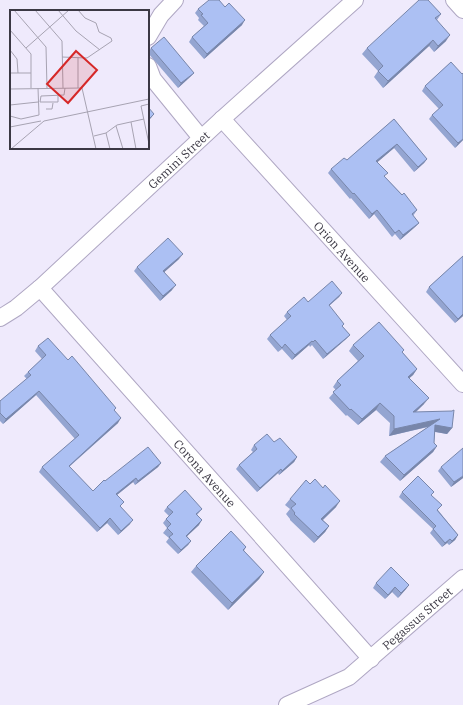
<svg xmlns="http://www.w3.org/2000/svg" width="463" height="705" font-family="'IBM Plex Serif',serif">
<rect width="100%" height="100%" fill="#efeafc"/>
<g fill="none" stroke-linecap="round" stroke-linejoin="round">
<g stroke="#afa7c3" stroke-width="18">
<g id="street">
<polyline points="454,0 463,10"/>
<polyline points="148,37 161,15 175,0"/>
<polyline points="148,66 153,79 201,138"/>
<path id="s1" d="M222,119L463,384"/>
<path id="s2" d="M40,288L371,659"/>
<path id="s3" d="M0,318L16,308L40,288L222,119L355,0"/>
<path id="s4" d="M287,705L349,677L463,578"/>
</g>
</g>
<use href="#street" stroke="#fff" stroke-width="16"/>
</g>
<g fill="#94a5d1">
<polygon points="225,7 242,25 204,59 189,42 192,37 204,26 198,20 199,18 195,13 198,9"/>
<polygon points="441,14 437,20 446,41 434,52 429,46 383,88 374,77 378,71 362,54 367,48"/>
<polygon points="151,48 194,73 190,77 178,88 148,53"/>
<polygon points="451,62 463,140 455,148 429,119 432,115 439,109 422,91 425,86"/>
<polygon points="394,119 427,159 424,163 414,172 394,148 377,162 385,177 417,210 413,216 419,223 415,227 400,240 395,234 392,237 374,214 369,219 351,198 350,199 328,173 331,169 347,160"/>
<polygon points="463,256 463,316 455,323 426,292 429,287"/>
<polygon points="179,259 164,272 172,290 160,301 134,271 137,267"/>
<polygon points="342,293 339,297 329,306 342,326 350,335 346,339 323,359 312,345 310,347 309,345 292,360 282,349 278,352 267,339 270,335 287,320 284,316 287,312 308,302"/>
<polygon points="353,345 402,352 417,369 413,375 409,378 424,404 416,412 452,428 447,434 435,432 434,443 437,446 433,452 400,481 380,462 385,456 428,427 389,436 390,423 376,410 358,425 347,415 346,416 329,398 336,390 333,387 337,381 358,361 349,351"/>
<polygon points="38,346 114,410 118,423 69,467 93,491 105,481 161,463 158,467 135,485 133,482 117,495 121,507 130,524 118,535 107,523 97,532 39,472 42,467 75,439 36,395 3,424 0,421 0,401 27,379 24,376 28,372 42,359 35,351"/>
<polygon points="274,442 297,457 294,462 279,475 278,473 257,492 236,469 239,465 253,452 251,450 254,445"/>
<polygon points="441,467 463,478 451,487 438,471"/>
<polygon points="310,484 336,507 323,520 329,526 325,532 314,543 290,520 290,519 286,514 290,509 285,505 290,499"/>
<polygon points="402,492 431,495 438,510 458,535 455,540 449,545 447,543 442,547 430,533 433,529 399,497"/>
<polygon points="167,507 202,509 197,515 199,525 187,536 191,541 188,545 178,554 166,542 169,538 163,533 167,528 163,523 166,519 169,516 164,511"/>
<polygon points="246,547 244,551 264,572 259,579 228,610 191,572 196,566"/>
<polygon points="376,583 409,585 406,589 398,598 392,592 385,599 373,588"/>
</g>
<g fill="#7886aa">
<polygon points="245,20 242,25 204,59 207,54"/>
<polygon points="450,35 446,41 434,52 438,46"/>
<polygon points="433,40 429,46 383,88 388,81"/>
<polygon points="194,73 190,77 178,88 181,83"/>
<polygon points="154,114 151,118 148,121 148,120"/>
<polygon points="463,139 463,140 455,148 458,143"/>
<polygon points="397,144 394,148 373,166 376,161"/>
<polygon points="427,159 424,163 414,172 418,167"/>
<polygon points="377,210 374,214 369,219 372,214"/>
<polygon points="419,223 415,227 400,240 403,235"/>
<polygon points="183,254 179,259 160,276 163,271"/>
<polygon points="176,285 172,290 160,301 163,296"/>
<polygon points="342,293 339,297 325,309 329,305"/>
<polygon points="463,314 463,316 455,323 458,319"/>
<polygon points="350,335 346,339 323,359 327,354"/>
<polygon points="312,341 309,345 292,360 295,355"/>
<polygon points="417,369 413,375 404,383 408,377"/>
<polygon points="39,391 36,395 3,424 6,419"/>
<polygon points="429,398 424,404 409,418 413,412"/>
<polygon points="380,403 376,410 358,425 362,419"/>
<polygon points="121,418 118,423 65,470 69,466"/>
<polygon points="440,419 452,428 447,434 431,431 435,425 389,436 394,429"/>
<polygon points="437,446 433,452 400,481 404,475"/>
<polygon points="297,457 294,462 279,475 282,471"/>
<polygon points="161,463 158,467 135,485 138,481"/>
<polygon points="281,469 278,473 257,492 260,488"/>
<polygon points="463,476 463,478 451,487 454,482"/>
<polygon points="136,478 133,482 113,498 116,494"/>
<polygon points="340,501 336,507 317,525 321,519"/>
<polygon points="110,518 107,523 97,532 100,528"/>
<polygon points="133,520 130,524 118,535 121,531"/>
<polygon points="202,520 199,525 183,540 186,536"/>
<polygon points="329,526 325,532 314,543 318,537"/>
<polygon points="458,535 455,540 449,545 452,541"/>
<polygon points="450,539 447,543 442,547 445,543"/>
<polygon points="191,541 188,545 178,554 181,550"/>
<polygon points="264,572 259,579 228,610 232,603"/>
<polygon points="409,585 406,589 398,598 401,593"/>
<polygon points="395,587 392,592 385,599 388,595"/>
</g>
<g fill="#acc0f3" stroke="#7886aa">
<polygon points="209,0 219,0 225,7 229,3 245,20 207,54 192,37 208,23 201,15 203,14 198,9"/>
<polygon points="419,0 428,0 441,14 435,18 450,35 438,46 433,40 388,81 378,71 383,66 367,48"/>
<polygon points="164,37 194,73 181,83 151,48"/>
<polygon points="451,62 462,74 463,73 463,139 458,143 432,115 443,105 425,86"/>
<polygon points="148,107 154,114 148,120"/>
<polygon points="394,119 427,159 418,167 397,144 376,161 388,173 384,176 402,195 404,193 417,210 412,214 419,223 403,235 399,230 395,233 377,210 372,214 354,193 353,194 331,169 344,158 347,160"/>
<polygon points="168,238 183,254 163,271 176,285 163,296 137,267"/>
<polygon points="463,256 463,314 458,319 429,287"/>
<polygon points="332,281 342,293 329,305 344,324 342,326 350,335 327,354 315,340 313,342 312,341 295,355 285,344 282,348 270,335 291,316 287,312 304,297 308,302"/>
<polygon points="379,322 404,350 402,352 417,369 408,377 429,398 413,412 452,411 454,410 452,428 435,425 434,443 437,446 404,475 385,456 440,419 394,429 394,416 380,403 362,419 351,409 350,410 333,392 341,385 337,381 364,356 353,345"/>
<polygon points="48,338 68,360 72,356 116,408 114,410 121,418 69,466 93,491 104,480 105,481 148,447 161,463 138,481 136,478 116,494 124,502 120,506 133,520 121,531 110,518 100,528 42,467 79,435 39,391 6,419 0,413 0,401 31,375 28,372 46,355 38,346"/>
<polygon points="267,434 274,442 280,438 297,457 282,471 281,469 260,488 239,465 257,449 254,445"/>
<polygon points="463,448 463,476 454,482 441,467"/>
<polygon points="418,476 434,492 431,495 442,505 437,510 458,535 452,541 450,539 445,543 433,529 436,526 402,492"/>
<polygon points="315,479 323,488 325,485 340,501 321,519 329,526 318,537 294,514 295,513 291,508 296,504 290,499 306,480 310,484"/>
<polygon points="185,490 202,509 196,514 202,520 186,536 191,541 181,550 169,537 173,534 167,528 171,524 166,519 173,512 167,507"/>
<polygon points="231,531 246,547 243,550 264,572 232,603 196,566"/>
<polygon points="391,567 409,585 401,593 395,587 388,595 376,583"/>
</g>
<g text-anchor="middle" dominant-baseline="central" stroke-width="3" stroke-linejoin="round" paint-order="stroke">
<g font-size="12" fill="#3b3844" stroke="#fff">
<text stroke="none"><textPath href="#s3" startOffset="239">Gemini Street</textPath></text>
<text stroke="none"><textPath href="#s1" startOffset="179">Orion Avenue</textPath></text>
<text stroke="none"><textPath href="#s2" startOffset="248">Corona Avenue</textPath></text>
<text stroke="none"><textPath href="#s4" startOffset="158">Pegassus Street</textPath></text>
</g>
</g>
<g transform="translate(10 10)">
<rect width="139" height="139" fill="#efeafc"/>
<path fill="none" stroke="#a7a3b2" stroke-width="1" d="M4,0L36,37L37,78M25,0L52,31L53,78M48,0L66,21L90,40M0,20L21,44V78M16,38L59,0M0,40L7,49L8,63M52,47L77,48L102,31L101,28L89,22L86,13L75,8L68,0M68,47V78M0,63H21M0,79L72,78L86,139M48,86V92H30L31,86L54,85L55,78M139,94L131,96L139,134M0,95L28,92M36,99H42L43,93M0,106L11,109L29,105L28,78M121,112L126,139M106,116L113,139M0,117L31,111M96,123L100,139M84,126L96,123L107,115L134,109M1,139L34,111L139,89"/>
<path fill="#d62828" fill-opacity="0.15" stroke="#d62828" stroke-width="2" d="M66,41L87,60L58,93L37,74Z"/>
<rect width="139" height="139" fill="none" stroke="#3b3844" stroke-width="2"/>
</g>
</svg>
